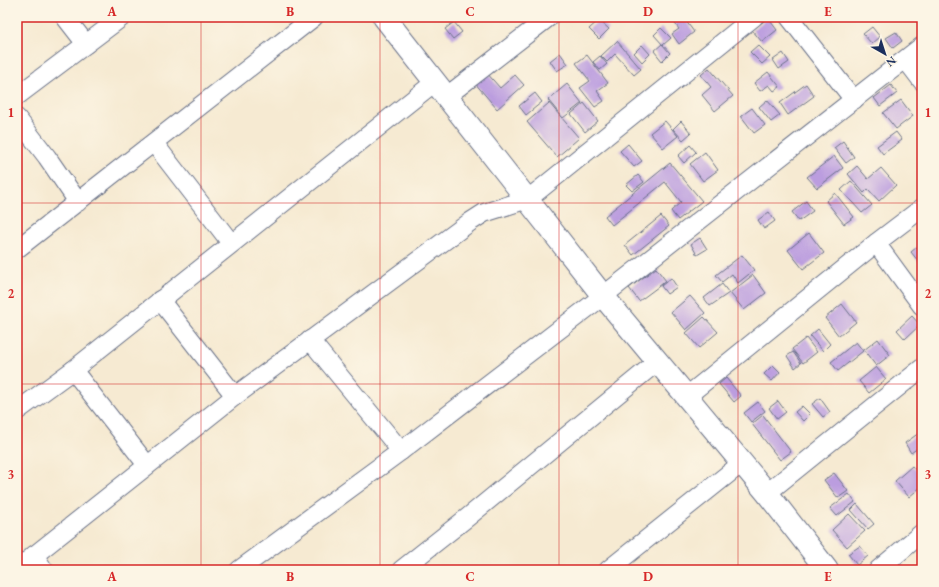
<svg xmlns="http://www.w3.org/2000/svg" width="939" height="587" font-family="'EB Garamond',serif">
<rect width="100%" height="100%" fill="#fcf5e5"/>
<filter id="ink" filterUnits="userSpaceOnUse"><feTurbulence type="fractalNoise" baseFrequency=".025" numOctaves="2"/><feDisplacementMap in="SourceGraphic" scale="8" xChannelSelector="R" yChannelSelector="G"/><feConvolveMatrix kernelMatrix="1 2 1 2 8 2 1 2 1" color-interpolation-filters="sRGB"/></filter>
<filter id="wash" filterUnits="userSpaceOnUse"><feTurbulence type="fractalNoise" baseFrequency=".012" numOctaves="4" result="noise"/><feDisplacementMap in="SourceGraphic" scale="16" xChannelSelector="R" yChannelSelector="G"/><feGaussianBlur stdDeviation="0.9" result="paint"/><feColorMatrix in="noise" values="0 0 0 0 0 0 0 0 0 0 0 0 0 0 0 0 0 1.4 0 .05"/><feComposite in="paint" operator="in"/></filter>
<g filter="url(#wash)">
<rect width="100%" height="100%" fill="#f6ead2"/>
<g id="blocks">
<g fill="#bb9ddf">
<polygon points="670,17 683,17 694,32 679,44 672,34 679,29"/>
<polygon points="768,18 777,30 762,42 752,30"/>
<polygon points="599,20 609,29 599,39 589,29"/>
<polygon points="454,22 462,32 453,39 445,29"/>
<polygon points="872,27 880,37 872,44 863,34"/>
<polygon points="661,28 671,38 663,45 654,35"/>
<polygon points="896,32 902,41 893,48 886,38"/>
<polygon points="617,41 641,69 634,75 615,54 607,62 601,56"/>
<polygon points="662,44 670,53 662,61 654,51"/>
<polygon points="642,45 650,54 642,62 634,53"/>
<polygon points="758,45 770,57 762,64 750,52"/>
<polygon points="560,53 568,64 557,71 550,61"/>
<polygon points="783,53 789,62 779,69 773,60"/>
<polygon points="587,55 608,83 597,91 604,101 595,107 580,88 590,81 576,63"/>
<polygon points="600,56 607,64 600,70 593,62"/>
<polygon points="709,68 733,96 715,111 702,95 711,87 701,75"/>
<polygon points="486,72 500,88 515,75 524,85 497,109 474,82"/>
<polygon points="768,72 780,87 774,91 769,85 760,91 754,83"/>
<polygon points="567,84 582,103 563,118 548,100"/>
<polygon points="806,84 814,96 788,115 780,103"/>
<polygon points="891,85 897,93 880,106 874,98"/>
<polygon points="535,93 542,102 526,115 519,106"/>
<polygon points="767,100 780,115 771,122 759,107"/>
<polygon points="901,100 913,116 896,129 883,113"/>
<polygon points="549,103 579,138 557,157 527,122"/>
<polygon points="584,103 598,121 585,132 571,114"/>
<polygon points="752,108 765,125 754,133 741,116"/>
<polygon points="665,121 678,136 663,148 650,133"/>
<polygon points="681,121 691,133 683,140 673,129"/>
<polygon points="896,132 902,140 883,154 877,146"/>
<polygon points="843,141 854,157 846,163 834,148"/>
<polygon points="628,144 642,161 634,167 620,151"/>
<polygon points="690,145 696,152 684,163 678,156"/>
<polygon points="705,152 718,170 703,181 690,164"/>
<polygon points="834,156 843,168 817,188 807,177"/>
<polygon points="670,163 702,201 678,220 671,211 681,202 665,182 612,225 605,216"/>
<polygon points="857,166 868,179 881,168 896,185 879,201 868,189 864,193 848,174"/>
<polygon points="638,175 644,182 632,191 626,185"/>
<polygon points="851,181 872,205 862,213 841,190"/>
<polygon points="835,193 854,217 844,224 826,201"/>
<polygon points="806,201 813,211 799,221 792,212"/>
<polygon points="769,212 775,221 764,229 758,220"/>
<polygon points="661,216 669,226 633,255 625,245"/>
<polygon points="809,233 824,253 803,269 788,250"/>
<polygon points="700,238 707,249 697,255 691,244"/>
<polygon points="922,243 922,266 911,252"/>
<polygon points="742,255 754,270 738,283 732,274 722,282 716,275"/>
<polygon points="656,268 666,281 639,301 629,288"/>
<polygon points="753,275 766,293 744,310 730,293"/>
<polygon points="671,278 677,287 667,294 661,286"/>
<polygon points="722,284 729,293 710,306 704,298"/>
<polygon points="690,296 705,313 686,330 671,312"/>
<polygon points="842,304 856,322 839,336 825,318"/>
<polygon points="912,316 920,325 905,339 897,330"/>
<polygon points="704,317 718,332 699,348 686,333"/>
<polygon points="818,329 830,344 823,351 810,336"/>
<polygon points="806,338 817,352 803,363 792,349"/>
<polygon points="878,339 890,355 876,366 864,350"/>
<polygon points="856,342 863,351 838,371 831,362"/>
<polygon points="793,352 801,363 795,368 787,356"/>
<polygon points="773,365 780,372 772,381 764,374"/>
<polygon points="876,367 886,379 869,393 859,381"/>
<polygon points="726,378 741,396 734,402 719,384"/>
<polygon points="820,398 830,412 823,417 812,404"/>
<polygon points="778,401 786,412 777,419 769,408"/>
<polygon points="758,402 765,411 751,422 744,413"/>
<polygon points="802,406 810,414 803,421 795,412"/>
<polygon points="763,415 791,452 780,460 752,424"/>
<polygon points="919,433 922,438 922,445 911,453 905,443"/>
<polygon points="912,466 922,477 922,486 909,497 895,481"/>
<polygon points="834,473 848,491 838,498 824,480"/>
<polygon points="849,494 855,502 837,516 830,508"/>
<polygon points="857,504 874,524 868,529 851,510"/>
<polygon points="849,514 865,531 847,547 832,530"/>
<polygon points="860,546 868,556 857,565 848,554"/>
<polygon points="899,563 905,570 892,570"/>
</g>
</g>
</g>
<g filter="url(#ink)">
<use href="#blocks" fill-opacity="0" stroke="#687087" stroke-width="1"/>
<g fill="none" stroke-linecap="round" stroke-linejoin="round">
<g stroke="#687087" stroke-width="20">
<g id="minor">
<polyline points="65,17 86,44"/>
<polyline points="789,17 854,100"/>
<polyline points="906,60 922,81"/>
<polyline points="17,96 122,17"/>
<polyline points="447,96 549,17"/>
<polyline points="17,118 47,157 78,202"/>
<polyline points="154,143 231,243"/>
<polyline points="876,243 922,306"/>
<polyline points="17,249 314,17"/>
<polyline points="160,300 235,396"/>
<polyline points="310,340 401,451"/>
<polyline points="73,370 147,465"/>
<polyline points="687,396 876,243 922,208"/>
<polyline points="17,411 73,370 435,82"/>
<polyline points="767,493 922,368"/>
<polyline points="34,555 44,570"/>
<polyline points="17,569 235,396 470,222 484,213 528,199 754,17"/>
<polyline points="239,570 401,451 603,296 922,46"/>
<polyline points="401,570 468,517 658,361"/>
<polyline points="608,570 742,463"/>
<polyline points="878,570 922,533"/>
</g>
</g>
<g stroke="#687087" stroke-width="24">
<polyline id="tertiary" points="384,17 603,296 767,493 827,570"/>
</g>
<use href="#minor" stroke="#fff" stroke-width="18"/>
<use href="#tertiary" stroke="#fff" stroke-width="22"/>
</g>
</g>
<path fill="none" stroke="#d62828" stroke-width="1" stroke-opacity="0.55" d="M201,17V570M380,17V570M559,17V570M738,17V570M17,203H922M17,384H922"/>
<rect width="939" height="587" fill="none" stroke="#fcf5e5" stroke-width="44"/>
<g transform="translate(885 54) rotate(141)" stroke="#fcf5e5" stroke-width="3" paint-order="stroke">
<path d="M0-3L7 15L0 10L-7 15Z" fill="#1b2f5e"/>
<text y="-6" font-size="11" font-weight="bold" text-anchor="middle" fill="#1b2f5e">N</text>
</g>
<rect x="22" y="22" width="895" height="543" fill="none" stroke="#d62828" stroke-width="1.5"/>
<g font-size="13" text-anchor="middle" font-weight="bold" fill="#d62828">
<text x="112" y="16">A</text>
<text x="290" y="16">B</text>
<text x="470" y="16">C</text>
<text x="648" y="16">D</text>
<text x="828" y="16">E</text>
<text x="11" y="117">1</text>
<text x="928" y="117">1</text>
<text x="11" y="298">2</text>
<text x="928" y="298">2</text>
<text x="11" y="479">3</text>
<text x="928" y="479">3</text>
<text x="112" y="581">A</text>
<text x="290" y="581">B</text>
<text x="470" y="581">C</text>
<text x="648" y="581">D</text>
<text x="828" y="581">E</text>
</g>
</svg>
